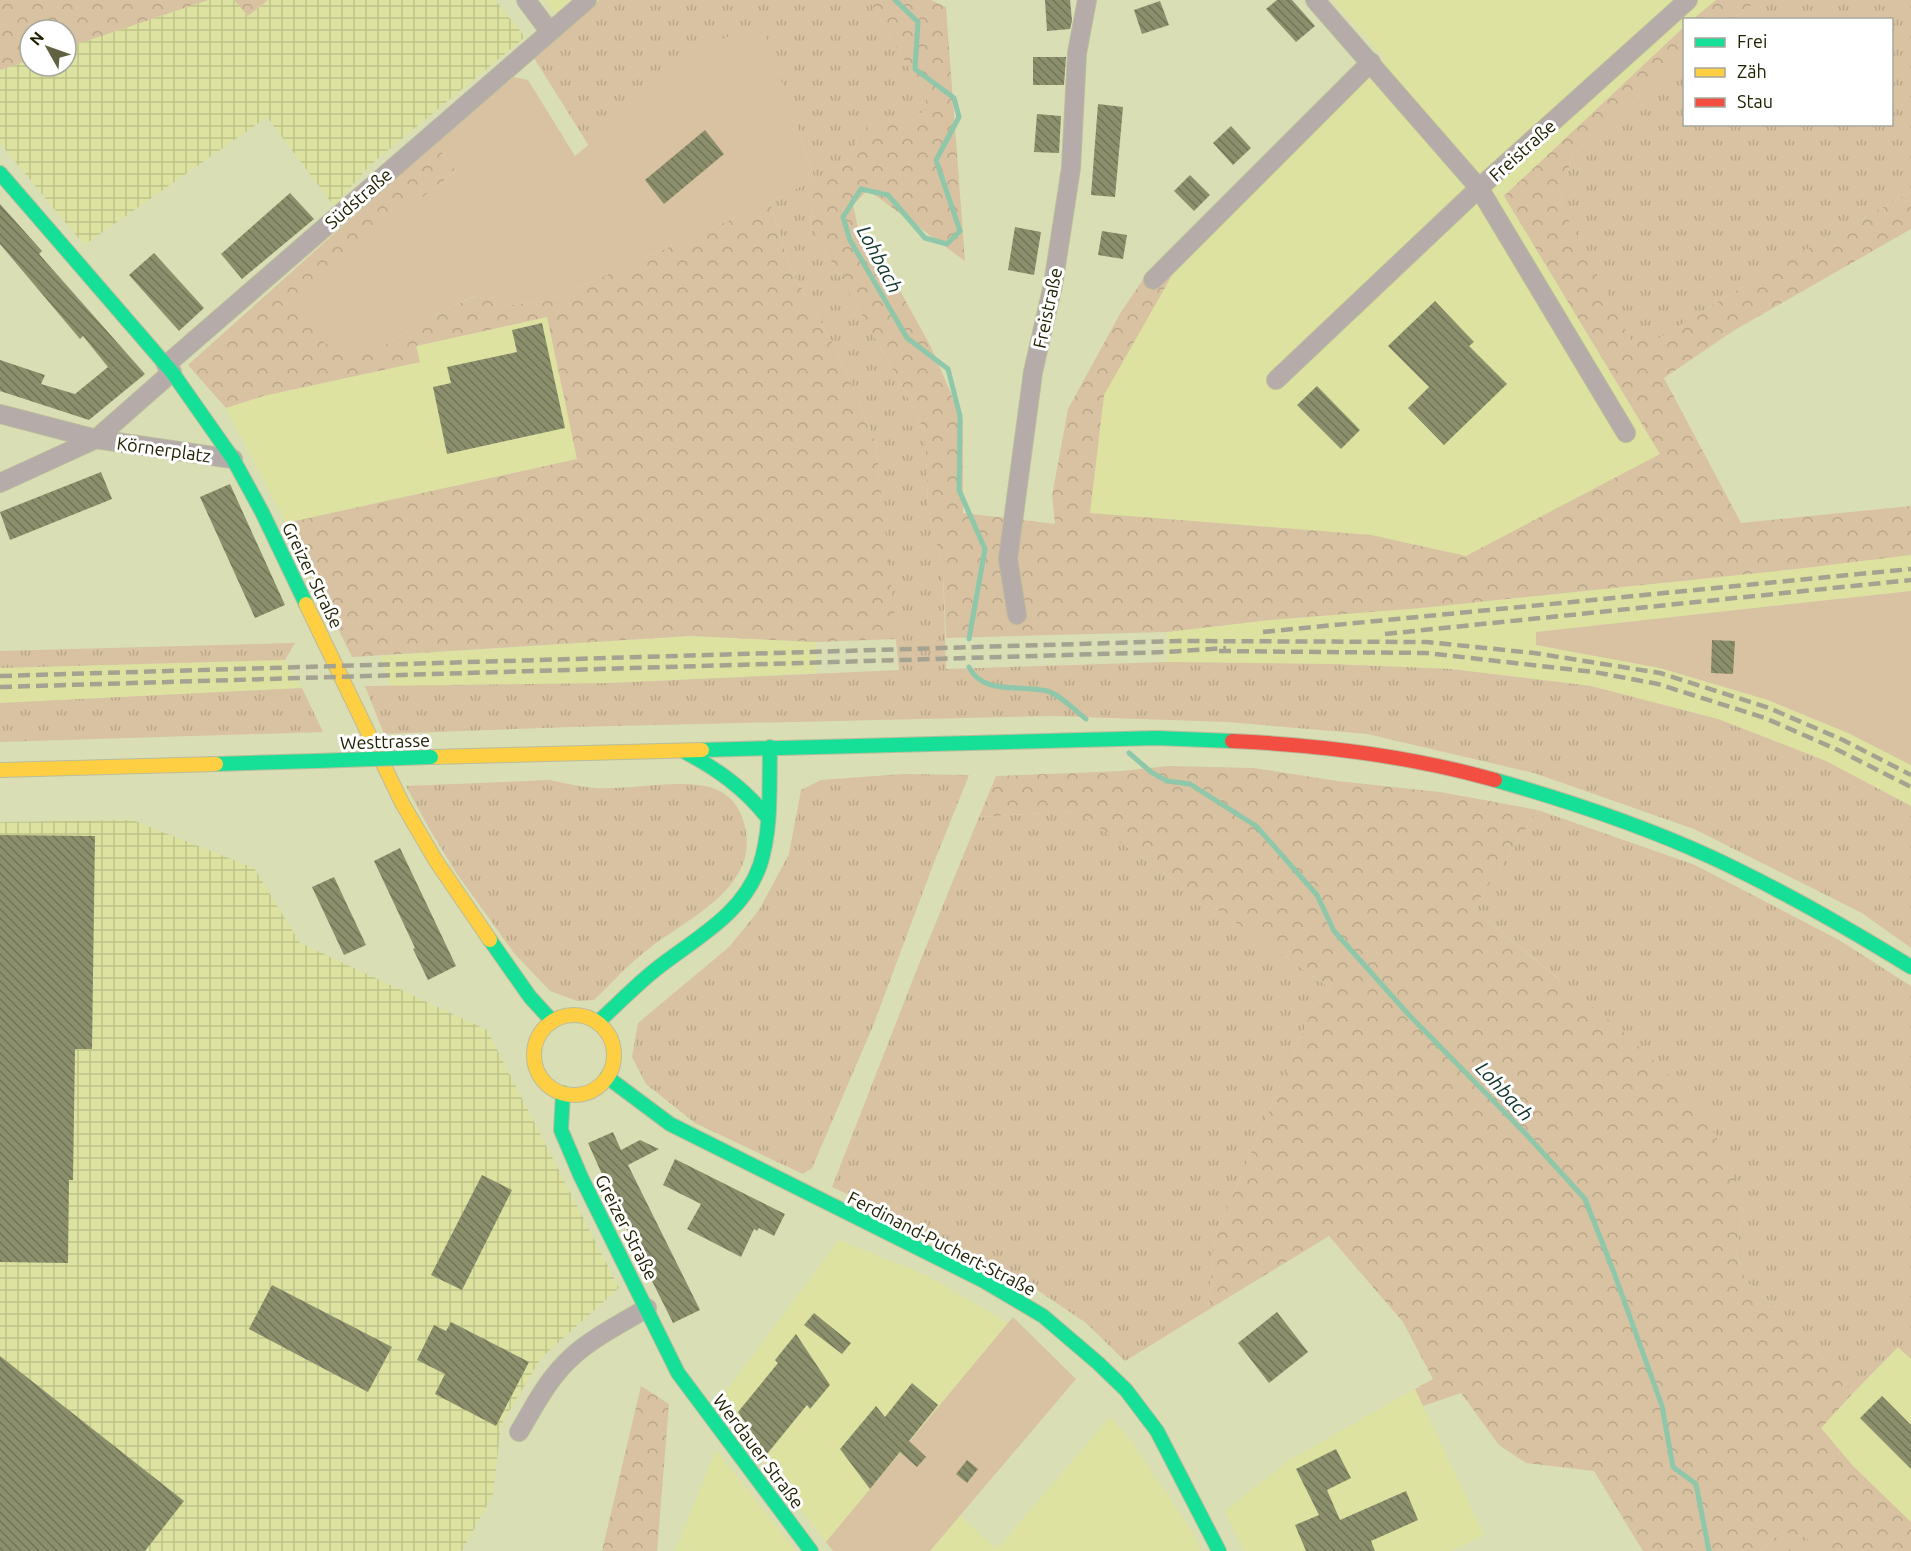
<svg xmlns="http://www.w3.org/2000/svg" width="1911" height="1551" font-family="Ubuntu,sans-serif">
<defs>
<pattern id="industrial-grid" width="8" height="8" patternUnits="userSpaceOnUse" patternTransform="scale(1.5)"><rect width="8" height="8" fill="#dde2a0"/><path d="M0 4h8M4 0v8" fill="none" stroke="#bdc288"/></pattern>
<pattern id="grass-tufts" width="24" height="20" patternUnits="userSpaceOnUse" patternTransform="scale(1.5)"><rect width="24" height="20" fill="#d8c2a1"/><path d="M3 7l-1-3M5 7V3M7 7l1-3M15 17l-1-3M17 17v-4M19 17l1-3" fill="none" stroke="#b9a689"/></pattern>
<pattern id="forest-crowns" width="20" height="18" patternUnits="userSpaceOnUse" patternTransform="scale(1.5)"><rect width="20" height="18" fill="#d8c2a1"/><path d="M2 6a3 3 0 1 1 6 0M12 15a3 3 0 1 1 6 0" fill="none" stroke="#b9a689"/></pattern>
<pattern id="building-back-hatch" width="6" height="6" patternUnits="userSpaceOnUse" patternTransform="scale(1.5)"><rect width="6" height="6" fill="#8c8f6c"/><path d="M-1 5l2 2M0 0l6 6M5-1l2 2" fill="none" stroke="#727457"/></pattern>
</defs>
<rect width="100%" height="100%" fill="#dadeb4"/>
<g fill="#dde2a0">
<polygon points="544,0 570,0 555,14"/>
<polygon points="1332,0 1716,0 1693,19 1684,20 1684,27 1504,196 1660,454 1466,556 1371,535 1089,513 1104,395 1171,277 1385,59"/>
<polygon points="547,317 577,459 286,523 226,408 263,396 420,362 416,346"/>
<polygon points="1911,555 1911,591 1536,632 1536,645 1660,668 1768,700 1848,733 1911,765 1911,806 1826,761 1718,719 1591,686 1451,669 1332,664 1167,662 1167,632 1270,620 1421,608 1796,569"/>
<polygon points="691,636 816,642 817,673 610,683 390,686 380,656"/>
<polygon points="285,660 302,688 0,703 0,668"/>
<polygon points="839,1240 928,1276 1008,1323 826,1542 745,1438 721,1398"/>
<polygon points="1899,1347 1911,1359 1911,1551 1821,1427"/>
<polygon points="1415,1389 1484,1535 1452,1551 1244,1551 1225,1511 1288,1461"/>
<polygon points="1110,1417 1132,1442 1191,1530 1201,1551 930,1551 960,1516 997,1549"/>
<polygon points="716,1450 796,1551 675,1551"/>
</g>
<g fill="url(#industrial-grid)">
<polygon points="208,0 234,0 248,16 268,0 495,0 525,37 370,165 334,206 267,117 84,245 0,143 0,70 30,60 30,66 66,66 66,48"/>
<polygon points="132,820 254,868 300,943 487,1030 619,1288 541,1358 501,1425 493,1494 462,1551 0,1551 0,822"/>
</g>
<g fill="url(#grass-tufts)">
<polygon points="599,0 869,0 914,77 925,90 926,110 911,121 875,121 858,134 855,148 840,170 815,180 810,224 897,376 925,432 928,507 943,571 946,669 1167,662 1332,664 1451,669 1591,686 1718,719 1826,761 1911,806 1911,948 1862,913 1694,829 1534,773 1367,734 1227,722 1053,716 571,727 384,734 365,686 610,683 899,670 876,444 837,351 789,266 770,202 815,179 761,23 716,42 589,146 534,58"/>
<polygon points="1758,0 1911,0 1911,192 1771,269 1655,341 1631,341 1559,201 1573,154 1684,59 1684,124 1892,124 1892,20 1733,19"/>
<polygon points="295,643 285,660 0,668 0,651"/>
<polygon points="302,688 323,732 0,742 0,703"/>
<polygon points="903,774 969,775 933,865 873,1026 812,1168 803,1174 695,1123 646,1084 632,1057 638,1023 729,947 759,910 789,854 801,790 821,780"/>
<path d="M550,780C565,783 580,787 595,788C631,790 669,780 705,786C722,789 736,800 742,817C766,883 694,915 651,947C630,962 612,983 594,1000L577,1001L550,991L514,953L457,874L430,830L406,786Z"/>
<polygon points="1538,810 1695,865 1839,940 1911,986 1911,1359 1898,1347 1853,1393 1784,1314 1746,1281 1736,1254 1744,1209 1559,979 1473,909"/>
<polygon points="1075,811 1330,988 1314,1006 1215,1237 1208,1310 1125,1361 1086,1323 1036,1289 903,1220 832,1187 919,964 979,817"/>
<polygon points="1781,1532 1805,1537 1820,1551 1760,1551"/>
</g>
<g fill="url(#forest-crowns)">
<polygon points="0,0 208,0 66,48 66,30 30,30 30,60 0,70"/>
<polygon points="234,0 268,0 248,16"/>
<polygon points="869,0 931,0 946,7 965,261 868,190 853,205 860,236 894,280 931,347 963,421 963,513 1055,524 1052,496 1068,409 1121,312 1144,278 1171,277 1104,395 1090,513 1371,535 1466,556 1660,454 1504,196 1684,27 1684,59 1573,154 1559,201 1631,340 1655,341 1771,269 1911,192 1911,229 1733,331 1664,378 1741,523 1911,506 1911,555 1796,569 1421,608 1270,620 1167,632 946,638 943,571 928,507 925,432 897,376 810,224 815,179 840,170 855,148 858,134 875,121 911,121 926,110 925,90 914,77"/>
<polygon points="1716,0 1758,0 1733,19 1693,19"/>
<polygon points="435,143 456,171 294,299 378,349 443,310 476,296 507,305 548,301 770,202 789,266 837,351 876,444 897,639 816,642 691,636 352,657 286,523 577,459 547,317 416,346 420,362 263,396 226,408 188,365"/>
<polygon points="1168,766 1254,768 1337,781 1440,792 1538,810 1473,909 1628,1036 1699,1104 1731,1166 1744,1209 1736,1254 1746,1281 1784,1314 1853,1393 1821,1428 1853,1466 1911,1522 1911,1551 1820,1551 1805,1537 1781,1532 1760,1551 1643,1551 1594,1471 1526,1463 1499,1445 1461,1393 1423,1406 1415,1389 1433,1379 1403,1322 1329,1236 1208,1310 1215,1237 1314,1006 1330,988 1075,811 979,817 996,776 1122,771"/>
<polygon points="641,1386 669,1404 657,1551 602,1551"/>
</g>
<g fill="#d8c2a1">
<polygon points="761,22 815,179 770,202 548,301 507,305 475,296 443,310 378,349 351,354 324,343 293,299 456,171 435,143 514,77 528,80 575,156 716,42"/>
<polygon points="1911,591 1911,765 1848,733 1768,700 1660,668 1536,645 1536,632"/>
<polygon points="1013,1317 1076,1379 930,1551 833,1551 826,1542"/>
</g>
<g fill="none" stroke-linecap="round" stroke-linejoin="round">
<g stroke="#8fc7aa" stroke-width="5">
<polyline points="895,0 918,22 915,69 954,98 959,117 936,160 960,231 947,244 925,238 888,195 861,189 843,217 850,240 907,338 948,369 960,416 959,490 985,549 969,639"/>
<path d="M969,667C983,696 1022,684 1047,691C1061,695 1074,710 1086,719"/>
<polyline points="1129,753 1151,772 1167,781 1190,784 1256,826 1317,895 1334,931 1409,1015 1524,1132 1585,1199 1613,1270 1662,1406 1673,1467 1696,1484 1709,1551"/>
</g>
</g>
<g fill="url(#building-back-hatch)">
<polygon points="1045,0 1070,0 1072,21 1070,29 1047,31"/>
<polygon points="1277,0 1292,0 1315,26 1296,42 1266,9"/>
<polygon points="1160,1 1169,25 1142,34 1134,10"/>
<polygon points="1033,57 1066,57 1064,85 1033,85"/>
<polygon points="1098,104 1123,107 1115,197 1091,195"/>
<polygon points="1037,114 1061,116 1059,153 1034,152"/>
<polygon points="1231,126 1251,148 1233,165 1213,143"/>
<polygon points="705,130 724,154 664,204 645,180"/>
<polygon points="1190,175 1210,195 1194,211 1174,191"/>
<polygon points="290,193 314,219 242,279 221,254"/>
<polygon points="0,204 42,251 39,254 145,374 89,420 0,391 0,360 45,375 41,384 75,394 108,367 83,336 80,339 0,244"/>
<polygon points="1015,227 1041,232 1034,275 1008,270"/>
<polygon points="1102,231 1127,235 1123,259 1098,255"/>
<polygon points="154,253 204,308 179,331 129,275"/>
<polygon points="1435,301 1474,342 1469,346 1507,384 1444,445 1408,408 1429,387 1388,346"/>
<polygon points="542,323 565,428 447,454 433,387 451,383 447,367 517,352 512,330"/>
<polygon points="1317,386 1360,430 1341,449 1297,405"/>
<polygon points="101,472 112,499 10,540 0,512"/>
<polygon points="230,484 285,605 255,618 200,497"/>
<polygon points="1712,640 1735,641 1733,674 1711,673"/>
<polygon points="0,835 95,836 92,1049 75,1049 73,1180 69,1180 68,1263 0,1262"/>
<polygon points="400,848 456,966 428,980 413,949 415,948 374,861"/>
<polygon points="334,877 366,945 344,955 312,887"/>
<polygon points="613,1132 621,1150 640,1140 659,1149 628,1165 700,1310 673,1323 633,1243 588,1143"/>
<polygon points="675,1159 785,1214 774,1236 759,1228 757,1231 754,1229 741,1257 687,1229 701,1204 663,1185"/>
<polygon points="482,1175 512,1190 462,1290 431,1275"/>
<polygon points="272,1285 392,1347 368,1392 249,1329"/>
<polygon points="1277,1312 1308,1352 1269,1383 1238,1343"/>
<polygon points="814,1313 851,1343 842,1354 804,1325"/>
<polygon points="451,1322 529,1362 496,1426 435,1394 445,1374 417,1360 434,1325 446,1331"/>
<polygon points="796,1334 830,1385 810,1409 807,1405 767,1454 738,1412 778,1363 775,1360"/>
<polygon points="0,1356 184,1501 145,1551 0,1551"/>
<polygon points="912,1383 938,1405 909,1441 926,1457 917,1467 900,1452 870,1489 840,1449 876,1406 885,1417"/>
<polygon points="1882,1396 1911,1425 1911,1469 1860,1418"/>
<polygon points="1336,1449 1351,1478 1327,1490 1340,1520 1406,1491 1418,1520 1371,1541 1375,1551 1306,1551 1295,1525 1319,1515 1296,1469"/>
<polygon points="967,1460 978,1469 967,1483 956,1474"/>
</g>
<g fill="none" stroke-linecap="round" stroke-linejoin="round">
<g stroke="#babc9b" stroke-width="20">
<g id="street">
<polyline points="526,0 550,32"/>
<polyline points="1315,0 1479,188 1688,0"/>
<polyline points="1153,280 1371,62"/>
<polyline points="166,365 587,0"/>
<polyline points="1276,380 1479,188 1626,433"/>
<polyline points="0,414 96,439 172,372"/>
<polyline points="0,483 96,439 233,459"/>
<polyline points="1017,615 1008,559 1033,372 1053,285 1071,168 1077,53 1087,0"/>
<path d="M519,1432C532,1410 543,1388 560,1369C583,1342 617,1326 647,1308"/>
</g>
</g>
<g stroke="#babc9b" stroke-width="16">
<g id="fast">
<polyline points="0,173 172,372 233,459 262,512 306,604"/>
<polyline points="702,750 1156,738 1232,741"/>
<path d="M685,752C717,769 744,788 767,817"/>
<polyline points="216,764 315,761"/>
<path d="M1495,780C1569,801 1641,825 1711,857C1780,889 1846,927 1911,967"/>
<polyline points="490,940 530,997 552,1021"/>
<path d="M598,1022C617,1005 635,986 655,970C694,939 743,915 760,865C772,828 769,786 770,747"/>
<polyline points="607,1077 670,1124 984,1281 1043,1316 1098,1363 1126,1390 1157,1431 1219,1551"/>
<polyline points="563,1093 561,1130 581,1177 678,1373 811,1551"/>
</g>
</g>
<g stroke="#babc9b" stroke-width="16">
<g id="slow">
<polyline points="306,604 402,803 436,861 490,940"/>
<polyline points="431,757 702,750"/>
<polyline points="0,770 216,764"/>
<circle cx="574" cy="1055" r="40"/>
</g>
</g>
<g stroke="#babc9b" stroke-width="16">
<path id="jam" d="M1232,741C1320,745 1410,756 1495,780"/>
</g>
<use href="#street" stroke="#b5aba9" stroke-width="18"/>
<use href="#fast" stroke="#16e098" stroke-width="14"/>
<use href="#slow" stroke="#ffcf43" stroke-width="14"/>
<use href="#jam" stroke="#f24e42" stroke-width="14"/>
<g stroke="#a4a290" stroke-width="4.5" stroke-dasharray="12 6" stroke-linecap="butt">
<polyline points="1263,632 1911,569"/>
<polyline points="1385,634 1911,580"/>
<polyline points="1219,651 1426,653 1594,672 1658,684 1765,718 1838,750 1911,787"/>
<polyline points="0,676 1179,641 1427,642 1534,653 1660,673 1769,708 1843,740 1911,775"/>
<polyline points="0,687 1167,652 1226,648"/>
</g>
<g stroke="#babc9b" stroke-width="16" stroke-linecap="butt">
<polyline id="fast-bridge" points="315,761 431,757"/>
</g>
<use href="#fast-bridge" stroke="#16e098" stroke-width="14"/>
</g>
<g text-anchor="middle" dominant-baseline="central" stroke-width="6" stroke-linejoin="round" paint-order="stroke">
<g font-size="18" fill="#202102" stroke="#fff">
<text transform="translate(1522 150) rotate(-42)">Freistraße</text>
<text transform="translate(358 198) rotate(-41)">Südstraße</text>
<text transform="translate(1047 308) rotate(-78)">Freistraße</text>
<text transform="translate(164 449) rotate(8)">Körnerplatz</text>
<text transform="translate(313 575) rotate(64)">Greizer Straße</text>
<text transform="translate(385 741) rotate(-2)">Westtrasse</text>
<text transform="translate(627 1227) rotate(63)">Greizer Straße</text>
<text transform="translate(942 1243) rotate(27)">Ferdinand-Puchert-Straße</text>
<text transform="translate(759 1451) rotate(53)">Werdauer Straße</text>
</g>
<g font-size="20" font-style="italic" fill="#0f342a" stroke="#fff">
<text transform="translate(880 259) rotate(62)">Lohbach</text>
<text transform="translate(1505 1091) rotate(47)">Lohbach</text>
</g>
</g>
<rect x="1683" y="18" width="210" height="108" fill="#ffffff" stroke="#a6a69a" stroke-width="1.5"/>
<rect x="1695" y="38" width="30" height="9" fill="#16e098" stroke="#a6a69a" stroke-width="1.5"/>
<text x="1737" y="48" font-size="18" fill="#202102">Frei</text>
<rect x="1695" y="68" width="30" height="9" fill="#ffcf43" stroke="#a6a69a" stroke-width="1.5"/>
<text x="1737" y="78" font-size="18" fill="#202102">Zäh</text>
<rect x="1695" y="98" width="30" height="9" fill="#f24e42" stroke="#a6a69a" stroke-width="1.5"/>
<text x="1737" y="108" font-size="18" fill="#202102">Stau</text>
<g transform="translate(48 48) rotate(310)"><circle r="28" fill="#ffffff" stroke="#a6a69a" stroke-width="1.5"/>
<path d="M0-4.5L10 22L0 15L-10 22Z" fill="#616340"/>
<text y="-9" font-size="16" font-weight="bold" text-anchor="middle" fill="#202102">N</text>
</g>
</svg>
